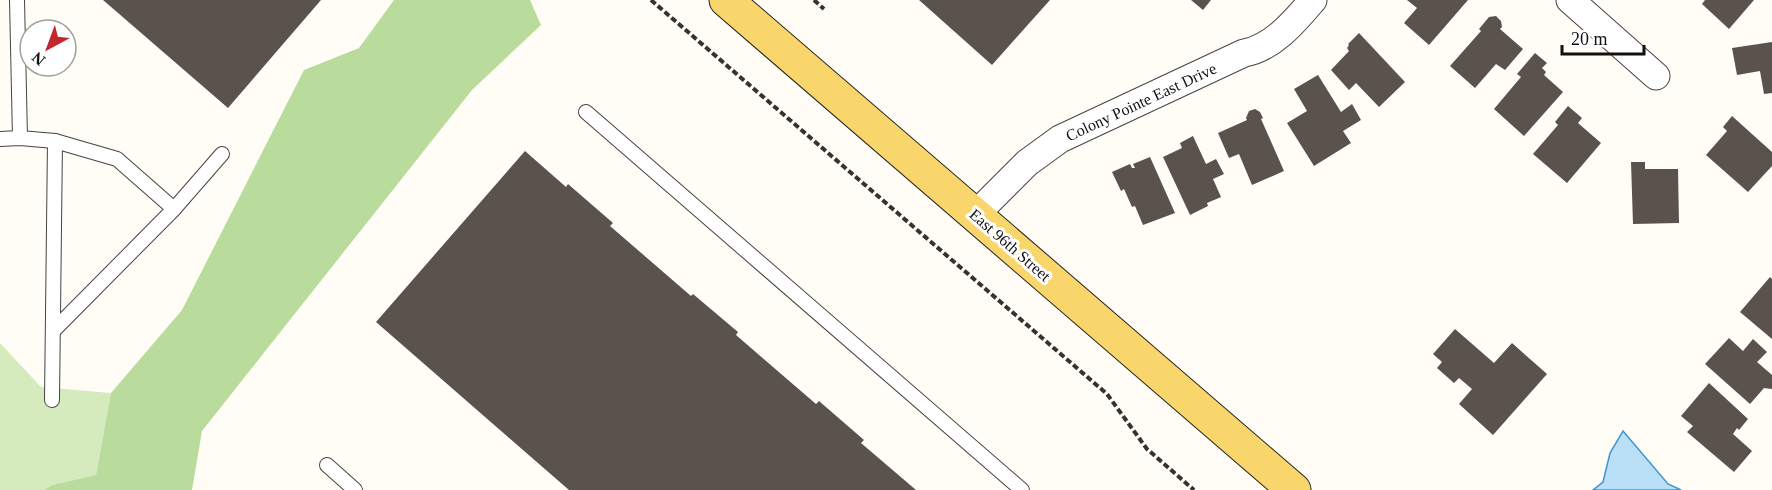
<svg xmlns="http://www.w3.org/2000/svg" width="1772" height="490" font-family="Georgia,serif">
<rect width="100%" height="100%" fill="#fffdf5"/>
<polygon fill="#d5ebbd" points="0,343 41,387 111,393 96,475 52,485 44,490 0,490"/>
<polygon fill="#b9dc9c" points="394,0 530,0 541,25 472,90 202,431 192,490 44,490 52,485 96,475 111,393 182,310 304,70 359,48"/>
<polygon fill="#b9e0f7" stroke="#3f96cf" stroke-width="1.5" points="1623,431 1668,484 1681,490 1593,490 1603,482 1610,453"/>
<g fill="#5a524d">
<polygon points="103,0 321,0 228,108"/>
<polygon points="919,0 1050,0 992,65"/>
<polygon points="1191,0 1211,0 1203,10"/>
<polygon points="1407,0 1468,0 1429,45 1404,23 1417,8"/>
<polygon points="1705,0 1754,0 1729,29 1702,4"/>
<polygon points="1496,16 1501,21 1502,27 1500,29 1523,49 1505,70 1496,64 1475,88 1450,66 1481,31 1479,29 1489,17"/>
<polygon points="1359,33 1405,82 1379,107 1356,83 1349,90 1331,70 1349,51 1347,48 1349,45 1348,44"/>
<polygon points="1772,42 1772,93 1764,94 1760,71 1737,75 1732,48"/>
<polygon points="1535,53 1547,63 1542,68 1546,72 1544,75 1563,92 1524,136 1494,109 1521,77 1517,74"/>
<polygon points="1318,75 1341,112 1352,104 1361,120 1343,131 1351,143 1314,166 1287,123 1307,111 1294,89"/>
<polygon points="1568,106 1582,118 1578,123 1601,143 1567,183 1533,154 1558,125 1555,122"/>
<polygon points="1255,109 1260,112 1263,118 1261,119 1284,171 1252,185 1239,154 1229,158 1218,133 1247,120 1246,118 1249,111"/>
<polygon points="1732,116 1772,152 1772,166 1748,192 1706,155 1727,131 1723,127"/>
<polygon points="1193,136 1206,164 1216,159 1224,174 1213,179 1221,197 1207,203 1208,206 1190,215 1163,157 1182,148 1180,143"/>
<polygon points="525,151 566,187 568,184 613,223 610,226 691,296 693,294 738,332 736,335 816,404 819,401 864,440 861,443 916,490 569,490 376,322"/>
<polygon points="1150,157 1175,213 1143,225 1135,206 1132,207 1124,189 1121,191 1112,172 1130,164 1132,168 1135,168 1133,164"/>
<polygon points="1631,162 1645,162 1645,169 1678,169 1679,223 1633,224"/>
<polygon points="1770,277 1772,279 1772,339 1740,312"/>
<polygon points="1455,329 1494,363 1512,343 1547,374 1493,435 1459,404 1472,389 1459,378 1454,383 1437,368 1442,362 1433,354"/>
<polygon points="1729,338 1743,351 1753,339 1767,352 1757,362 1772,375 1772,389 1764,388 1750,404 1705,364"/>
<polygon points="1709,383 1748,419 1739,430 1737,428 1733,434 1752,451 1734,472 1687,432 1693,426 1681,416"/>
</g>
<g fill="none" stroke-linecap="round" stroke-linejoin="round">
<g stroke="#444" stroke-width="16">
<g id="lane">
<polyline points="17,0 20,138"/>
<polyline points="586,112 1022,490"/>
<polyline points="0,139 20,138 55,141 117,159 174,209 53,331"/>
<polyline points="174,209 222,154"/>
<polyline points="52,400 55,141"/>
<polyline points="327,465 355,490"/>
</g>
</g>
<g stroke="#444" stroke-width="29">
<g id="street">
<polyline points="1570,0 1656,76"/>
<path d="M975,215L1027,163L1060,139L1244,53C1273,48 1295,21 1313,0"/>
</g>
</g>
<g stroke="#222" stroke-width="35">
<polyline id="primary" points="726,0 1294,490"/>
</g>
<g stroke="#333" stroke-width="4" stroke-dasharray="6 3" stroke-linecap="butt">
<polyline points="651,0 1107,394 1147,449 1194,490"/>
<polyline points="814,0 824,9"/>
</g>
<use href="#lane" stroke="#fff" stroke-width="14"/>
<use href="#street" stroke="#fff" stroke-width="27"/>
<use href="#primary" stroke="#f9d66b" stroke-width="33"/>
</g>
<g text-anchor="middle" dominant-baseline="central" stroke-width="6" stroke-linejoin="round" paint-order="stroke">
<g font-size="16" fill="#111" stroke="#fff">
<text transform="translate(1141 102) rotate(-25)">Colony Pointe East Drive</text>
<text transform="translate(1010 245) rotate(41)">East 96th Street</text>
</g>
</g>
<g transform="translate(48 48) rotate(221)"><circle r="28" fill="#ffffff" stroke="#a0a0a0" stroke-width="1.5"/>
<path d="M0-4.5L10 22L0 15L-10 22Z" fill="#c4262e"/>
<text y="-9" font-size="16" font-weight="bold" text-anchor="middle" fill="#111111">N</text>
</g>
<path d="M1562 45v9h82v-9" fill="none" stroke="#111111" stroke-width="3"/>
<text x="1571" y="45" font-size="18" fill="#111111" stroke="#ffffff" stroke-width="4.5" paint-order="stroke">20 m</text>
</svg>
